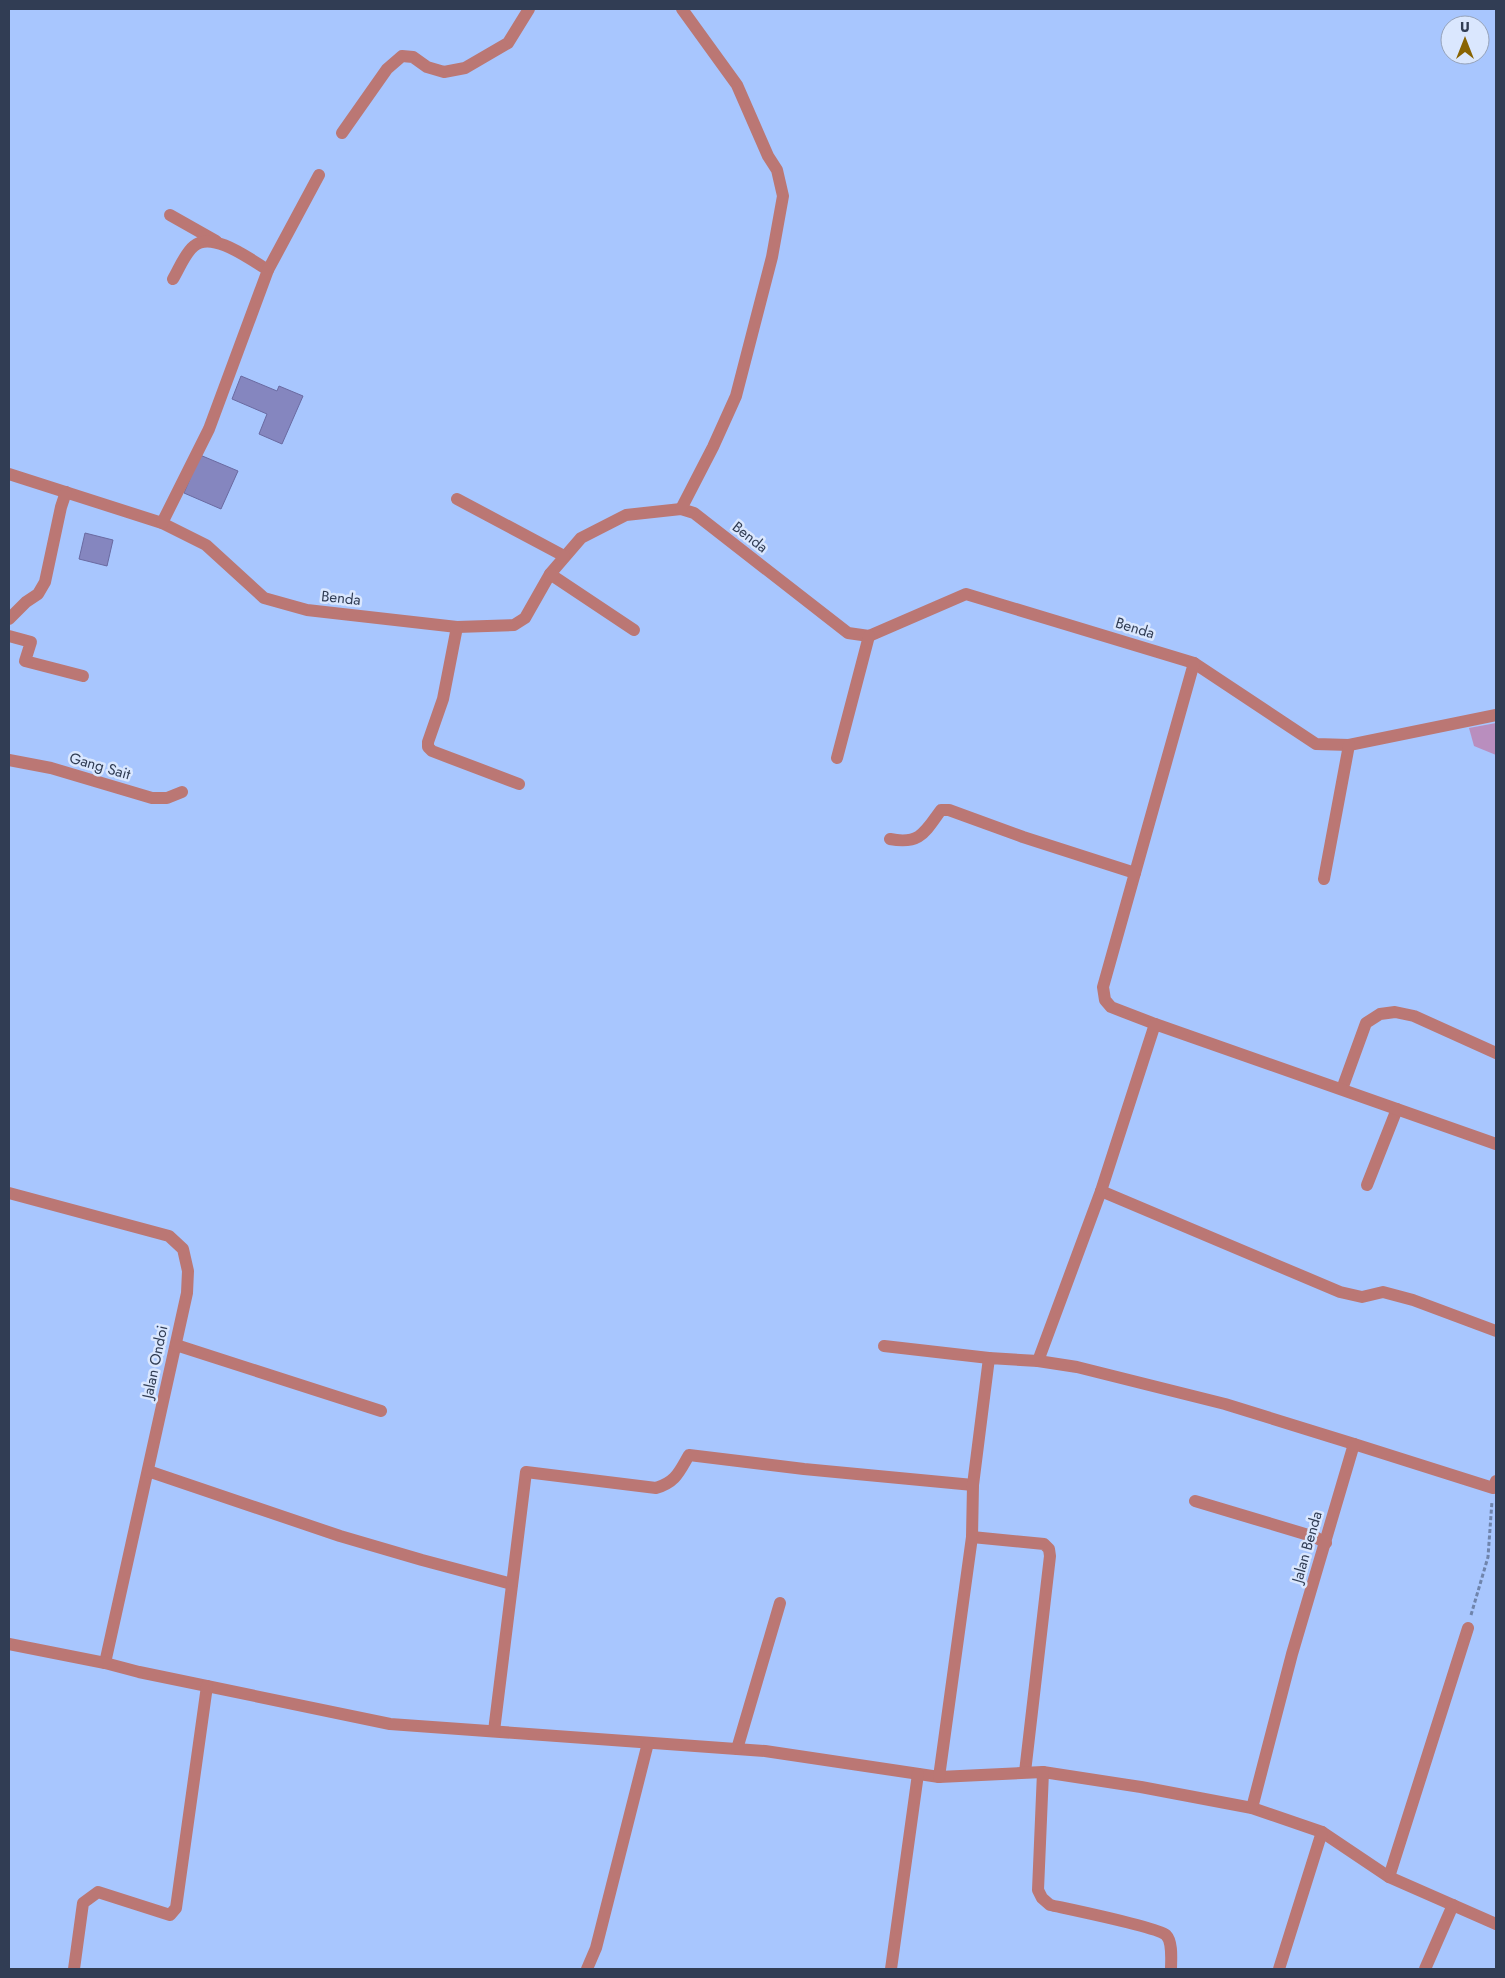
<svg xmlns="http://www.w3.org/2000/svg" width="1505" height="1978" font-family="Jost,sans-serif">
<rect width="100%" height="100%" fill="#a8c6fe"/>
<polygon fill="#b98ebe" points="1496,723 1496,755 1474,746 1469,728"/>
<g fill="#8586bf" stroke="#6a6aa1">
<polygon points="241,376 277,391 279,386 303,396 282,444 259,434 267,414 232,399"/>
<polygon points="200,455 238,471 221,509 184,493"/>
<polygon points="85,533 113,540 107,566 79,559"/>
</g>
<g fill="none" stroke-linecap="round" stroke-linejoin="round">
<polyline stroke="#6f84ac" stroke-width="3" stroke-dasharray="4 2.5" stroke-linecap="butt" points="1471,1615 1488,1557 1492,1501"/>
<g stroke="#bb7774" stroke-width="12">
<polyline points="342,133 387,69 402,56 413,57 427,67 444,72 465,68 508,43 529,9"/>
<polyline points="170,215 216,241"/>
<path d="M173,279C179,269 185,253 194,246C212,230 251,260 268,270"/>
<polyline points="9,474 162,523 206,545 264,598 307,610 457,627 514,625 525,618 550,574 581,538 626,515 681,509 694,513 848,633 869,636 966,594 1194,663 1316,744 1349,745 1496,715"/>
<polyline points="457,499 564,556"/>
<polyline points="681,509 713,447 736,396 772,257 783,196 777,170 768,156 737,85 682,9"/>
<polyline points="162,523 209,429 268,270 319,175"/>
<polyline points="550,574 634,630"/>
<polyline points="9,619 26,602 38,594 45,582 61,507 66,492"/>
<polyline points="457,627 443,699 428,742 428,747 432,751 519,784"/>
<polyline points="9,636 31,642 25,661 83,676"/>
<polyline points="837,758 869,636"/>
<polyline points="9,760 51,768 152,798 167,798 182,792"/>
<path d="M890,839C920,845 925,832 941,810H949L1023,837L1135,873"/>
<polyline points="1324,879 1349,745"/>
<polyline points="1155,1024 1111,1007 1105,1000 1103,987 1194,663"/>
<polyline points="1342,1089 1366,1023 1380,1014 1395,1012 1414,1016 1496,1053"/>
<polyline points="1367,1185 1397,1109"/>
<polyline points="1101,1191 1340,1292 1362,1297 1383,1292 1413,1300 1496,1331"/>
<polyline points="9,1193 169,1236 183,1249 188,1271 187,1293 105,1663"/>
<polyline points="176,1345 381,1411"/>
<polyline points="884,1346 989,1358"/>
<polyline points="1038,1361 1101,1191 1155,1024 1496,1144"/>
<polyline points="148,1471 340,1536 422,1560 512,1584"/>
<polyline points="1195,1501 1315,1537 1326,1543"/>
<polyline points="972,1537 1044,1544 1049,1549 1050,1556 1025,1772"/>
<polyline points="9,1644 105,1663 139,1672 390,1724 765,1751 939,1777 1043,1772 1141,1787 1252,1808 1322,1832 1389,1877 1496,1924"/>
<path d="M494,1731L526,1472L656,1488C676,1482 679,1472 689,1455L804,1469L973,1485"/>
<polyline points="737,1749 780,1603"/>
<path d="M1043,1772L1038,1890L1042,1898L1050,1905C1068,1909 1157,1927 1166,1935C1173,1942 1171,1961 1171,1969"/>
<polyline points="939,1777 972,1537 973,1485 989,1358 1038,1361 1077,1367 1225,1404 1354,1444"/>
<polyline points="1252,1808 1292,1654 1354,1444 1493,1488 1496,1481"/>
<polyline points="1389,1877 1468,1628"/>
<polyline points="74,1969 83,1903 98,1892 170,1915 176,1908 207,1686"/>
<polyline points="587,1969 596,1948 648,1743"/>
<polyline points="891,1969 918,1774"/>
<polyline points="1279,1969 1322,1832"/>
<polyline points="1425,1969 1453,1905"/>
</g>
</g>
<g text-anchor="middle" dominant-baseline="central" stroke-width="5" stroke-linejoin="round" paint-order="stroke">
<g font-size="15" fill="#313d54" stroke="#dae7fe">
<text transform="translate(750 537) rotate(38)">Benda</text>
<text transform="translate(341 598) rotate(6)">Benda</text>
<text transform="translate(1135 628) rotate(17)">Benda</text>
<text transform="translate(100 766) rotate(16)">Gang Sait</text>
<text transform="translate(155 1362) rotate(-78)">Jalan Ondoi</text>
<text transform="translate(1307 1547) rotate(-74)">Jalan Benda</text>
</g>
</g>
<rect width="1505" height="1978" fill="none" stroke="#313d54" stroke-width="20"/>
<g transform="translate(1465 40)"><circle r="24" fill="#dae7fe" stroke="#96a3ba"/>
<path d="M0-4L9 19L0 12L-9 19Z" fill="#896402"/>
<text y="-8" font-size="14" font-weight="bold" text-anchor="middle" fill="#313d54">U</text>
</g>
</svg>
